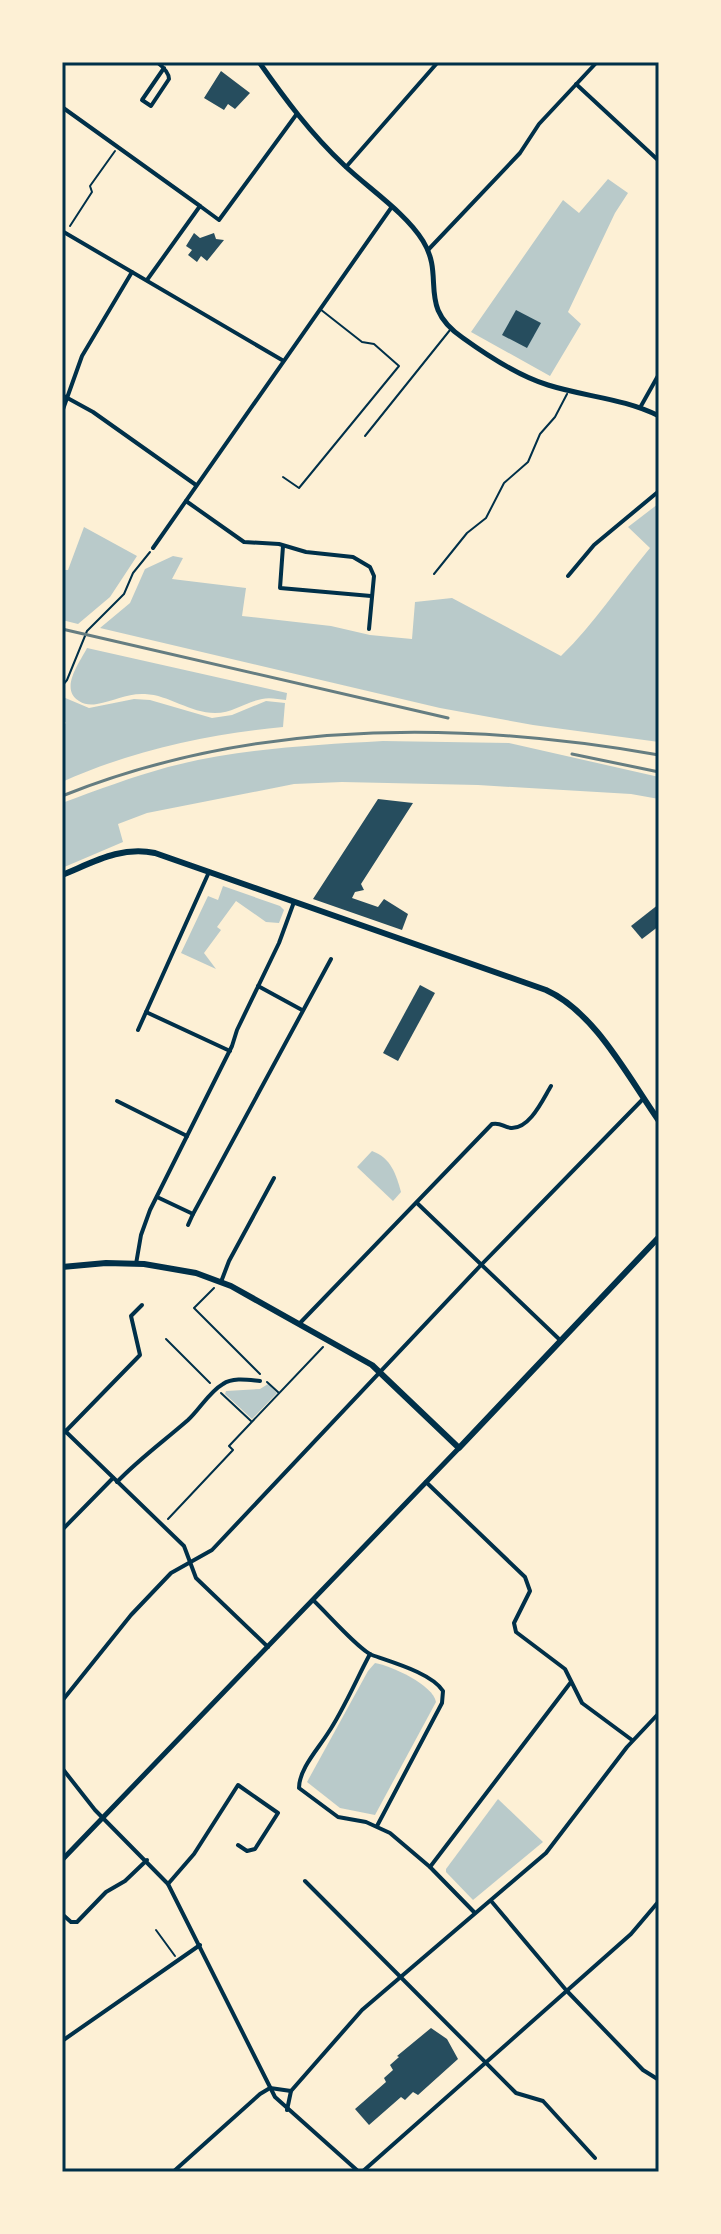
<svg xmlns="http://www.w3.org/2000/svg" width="721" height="2234" font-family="Poppins,sans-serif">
<rect width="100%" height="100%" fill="#fdf0d5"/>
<g fill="#b9caca">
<polygon points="608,179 628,193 615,213 568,312 581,324 550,376 471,332 563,200 579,213"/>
<path d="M658,504L659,742L533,725L440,708L100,628L130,603L145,569L173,556L183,558L172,579L246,588L242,616L331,626L370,635L412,639L415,602L452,598L561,656C594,624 620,584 650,548L628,527Z"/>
<polygon points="84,527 137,556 110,597 78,624 62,620 62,570 68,570"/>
<path d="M87,648L287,693L286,700C278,699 269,697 262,699C245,702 233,713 215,713C190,713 169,695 145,694C127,693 114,701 97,704C91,705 85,705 79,701C59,689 80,662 87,648Z"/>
<path d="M63,697L89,708L134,699L150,700L212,718L232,715L266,701L285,703L283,727C209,734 130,751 62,782V726L66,723L62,718Z"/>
<path d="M383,741L509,743L659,777V799L631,794L478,785L342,782L294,784L147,813L118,824L123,842L62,868V803C97,790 132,777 168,767C238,749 311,745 383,741Z"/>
<polygon points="223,886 280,906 284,910 279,923 266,922 236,901 217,927 221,930 204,953 216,969 181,953 208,896 218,900"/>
<path d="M372,1151C391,1158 396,1174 401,1192L393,1201L357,1167Z"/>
<polygon points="268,1384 277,1393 252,1419 225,1394 226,1391 260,1389"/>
<path d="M375,1663C392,1666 433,1685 436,1702L375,1815L340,1808L307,1782L368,1671Z"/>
<polygon points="498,1799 543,1842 473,1900 446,1872 446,1869"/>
</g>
<g fill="#264d5e">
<polygon points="221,71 250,93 235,109 228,104 224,110 204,98"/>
<polygon points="194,233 200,238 214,233 216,239 224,240 207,261 201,256 197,262 188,255 192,250 186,246"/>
<polygon points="516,310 541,323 527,348 502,335"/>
<polygon points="378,799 413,803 361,884 364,890 355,892 352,898 378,907 384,899 408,914 402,930 313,899"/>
<polygon points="659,904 659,926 642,939 631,926"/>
<polygon points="420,985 435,993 398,1061 383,1053"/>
<polygon points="431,2028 447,2039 458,2059 418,2095 413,2092 405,2100 401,2097 369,2125 355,2109 386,2082 384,2078 393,2070 390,2065 399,2057 397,2056"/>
</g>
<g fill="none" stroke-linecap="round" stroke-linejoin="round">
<g stroke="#003049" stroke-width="2">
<polyline points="70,226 92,192 90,186 115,151"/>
<polyline points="62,686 67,680 87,631 124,594 133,573 150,552"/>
<polyline points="214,1288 194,1308 260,1374"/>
<polyline points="166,1339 210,1383"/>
<polyline points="267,1382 279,1393"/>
<polyline points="221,1393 251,1421"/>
<polyline points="168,1519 233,1450 229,1446 323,1347"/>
<polyline points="156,1930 175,1956"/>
</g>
<g stroke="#003049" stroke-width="2">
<polyline points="365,436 450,330"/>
<polyline points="283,477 299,488 399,366 374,344 362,342 320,309"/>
<polyline points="434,574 467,533 486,518 504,483 528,462 540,434 555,417 567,394"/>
</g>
<g stroke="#003049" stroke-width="4">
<path d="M157,62C162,66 169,73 169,79L151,106L142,100L164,68"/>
<polyline points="576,84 659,161"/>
<polyline points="62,107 200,206"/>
<polyline points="346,167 438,62"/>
<polyline points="62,231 282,360"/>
<polyline points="428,250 520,153 539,124 597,62"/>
<polyline points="147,280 200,206 219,220 296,115"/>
<polyline points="62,395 93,412 196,485"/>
<polyline points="641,406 659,374"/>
<polyline points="62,412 82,356 132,272"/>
<polyline points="186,501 244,542 279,544 306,552 353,557 370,567 374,576 369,629"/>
<polyline points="283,546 280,588 371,596"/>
<polyline points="153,548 391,208"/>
<polyline points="568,576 594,545 659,491"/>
<polyline points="258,986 302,1010"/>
<polyline points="146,1012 230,1051"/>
<polyline points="138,1030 209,872"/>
<polyline points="117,1101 187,1136"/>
<polyline points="157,1197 193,1214 331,959"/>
<polyline points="417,1203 560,1340"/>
<polyline points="188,1225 193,1214"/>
<polyline points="136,1264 141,1235 150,1210 232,1046 237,1030 279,943 294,902"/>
<polyline points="221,1282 229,1261 274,1178"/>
<path d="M300,1323L492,1124C501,1122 503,1127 511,1128C530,1129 543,1099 551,1086"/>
<polyline points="62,1428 184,1546 196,1578 268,1647"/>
<polyline points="62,1435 140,1355 131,1316 142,1305"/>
<path d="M117,1482C139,1459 164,1441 188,1420C200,1409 209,1392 223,1384C233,1377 249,1380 260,1381"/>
<polyline points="426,1482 525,1577 530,1591 514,1623 516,1632 565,1669 582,1703 632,1740"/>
<polyline points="62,1530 113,1478"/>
<path d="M313,1600C326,1612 359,1650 372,1655C391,1662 432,1673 443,1691L442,1703L377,1826"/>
<path d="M370,1654C356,1680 344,1709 328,1733C318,1749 299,1769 299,1788L338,1817L366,1822L390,1833L430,1867L474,1912"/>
<polyline points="62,1701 131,1615 171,1573 212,1550 481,1265 643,1099"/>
<polyline points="62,1768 95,1810 168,1884 275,2097 359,2172"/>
<polyline points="430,1867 571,1682"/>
<polyline points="305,1881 516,2093 543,2101 595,2158"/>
<polyline points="168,1884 194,1854 238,1785 278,1813 255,1849 247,1851 238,1845"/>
<polyline points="492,1902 566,1990 643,2070 659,2080"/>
<polyline points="62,1914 71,1922 77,1922 106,1892 125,1881 147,1860"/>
<polyline points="62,2041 200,1945"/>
<polyline points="270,2088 291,2091"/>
<polyline points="287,2110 291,2091 362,2010 546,1853 627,1747 659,1713"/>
<polyline points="173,2172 260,2094 270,2088"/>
<polyline points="362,2172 631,1934 659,1901"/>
</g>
<g stroke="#003049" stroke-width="5">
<path d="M259,62C285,99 311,134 344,165C368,188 406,213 423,241C446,278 416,306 463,338C488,356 518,376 548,385C586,397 623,398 659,416"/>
<polyline points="62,1860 459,1448"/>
</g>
<g stroke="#003049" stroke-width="6">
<path d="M62,875C94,862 120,846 155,853L546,990C595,1012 628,1077 659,1121"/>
<polyline points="62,1267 106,1263 144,1264 196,1273 231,1286 372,1365 459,1448 659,1237"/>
</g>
<g stroke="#657d81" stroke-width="3">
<polyline points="62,629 448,718"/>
<polyline points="572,754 659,772"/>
<path d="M62,796C251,720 461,720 659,755"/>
</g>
</g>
<rect width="721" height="2234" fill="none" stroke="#fdf0d5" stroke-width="128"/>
<rect x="64" y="64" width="593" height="2106" fill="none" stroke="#003049" stroke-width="3"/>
</svg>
